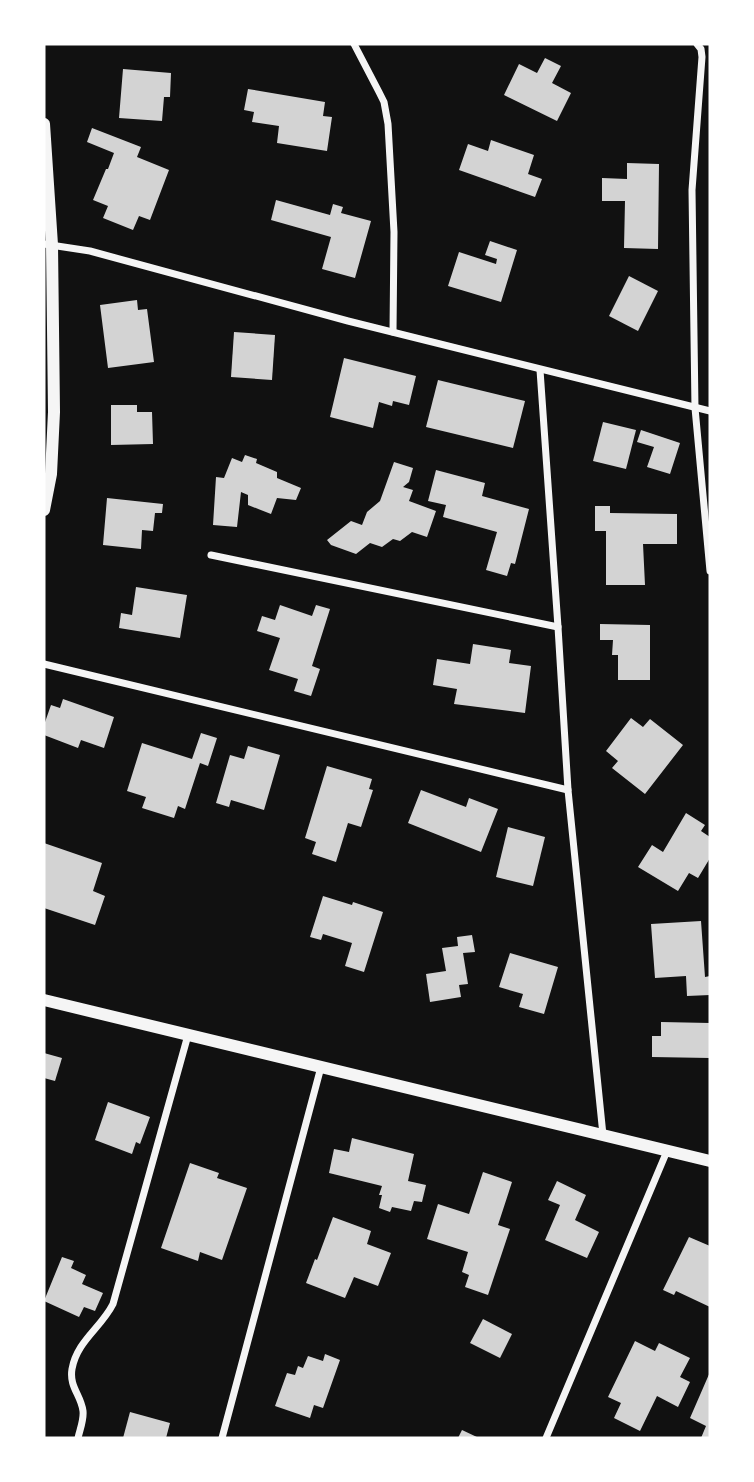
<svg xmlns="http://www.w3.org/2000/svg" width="754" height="1482" font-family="'Fira Sans Condensed',sans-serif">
<rect width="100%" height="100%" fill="#111"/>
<g fill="#d3d3d3">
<polygon points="545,58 561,66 552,83 571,93 557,121 504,95 519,64 537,73"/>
<polygon points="123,69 171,73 170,97 164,97 162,121 119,118"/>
<polygon points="248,89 325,102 323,116 332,117 327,151 277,143 279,126 252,122 254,112 244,110"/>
<polygon points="92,128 141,147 137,157 169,170 150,220 139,216 133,230 103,218 108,206 93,200 106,169 108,169 114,153 87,142"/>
<polygon points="491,140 534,155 528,174 542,179 535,197 459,170 468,144 488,151"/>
<polygon points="627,163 659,164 658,249 624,248 625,201 602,201 602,178 627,179"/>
<polygon points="276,200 330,215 333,204 343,207 341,213 371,221 355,278 322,269 331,237 271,220"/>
<polygon points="490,241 517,250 501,302 448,286 459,252 496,264 497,259 485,255"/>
<polygon points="629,276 658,291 638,331 609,316"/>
<polygon points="137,300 138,310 147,309 154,362 108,368 100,305"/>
<polygon points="234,332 275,335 272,380 231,377"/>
<polygon points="344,358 416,376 409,405 393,401 392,406 379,402 373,428 330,417"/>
<polygon points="438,380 525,401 513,448 426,427"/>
<polygon points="111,405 137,405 137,412 152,412 153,444 111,445"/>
<polygon points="603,422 636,430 626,469 593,461"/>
<polygon points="641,430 680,443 670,474 647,467 654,447 637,442"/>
<polygon points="245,455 257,459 256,463 277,472 277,478 301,488 296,500 277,498 271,514 248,505 248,495 241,492 237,527 213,525 216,477 224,478 232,458 242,462"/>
<polygon points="394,462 413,468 409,482 403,487 413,490 409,501 436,511 427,537 412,532 400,541 393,539 382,547 370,543 356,554 331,545 327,540 351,521 362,525 367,512 380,501"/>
<polygon points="436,470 485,483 482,496 529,509 515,564 511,563 507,576 486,570 497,532 443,517 446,505 428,501"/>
<polygon points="107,498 163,504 162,513 155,513 153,531 142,530 141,549 103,545"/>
<polygon points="595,506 610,506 610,513 677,514 677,544 643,544 645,585 606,585 606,531 595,531"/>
<polygon points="136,587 187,595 180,638 119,628 121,613 132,615"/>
<polygon points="280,605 312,616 316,605 330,609 312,666 320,669 311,696 294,691 298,679 269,670 280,638 257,631 262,616 275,620"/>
<polygon points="600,624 650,625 650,680 618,680 618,655 612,655 613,640 600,640"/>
<polygon points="473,644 511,650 509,663 531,666 525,713 454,704 457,689 433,685 437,659 470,664"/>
<polygon points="63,699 114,717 104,748 81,740 78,748 44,735 44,725 51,705 60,708"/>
<polygon points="631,718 643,727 650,719 683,745 645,794 612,768 618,761 606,751"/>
<polygon points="201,733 217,738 208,766 200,763 185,809 178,806 174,818 142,808 146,797 127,791 142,743 192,759"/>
<polygon points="248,746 280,755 264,810 231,800 229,807 216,803 230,755 244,759"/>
<polygon points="327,766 372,779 369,789 373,790 361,827 348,823 336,862 312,854 316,842 305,838"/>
<polygon points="421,790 466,807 469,798 498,809 481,852 408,823"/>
<polygon points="686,813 705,825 701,831 710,837 710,858 698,878 689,873 678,891 638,867 652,845 663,852"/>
<polygon points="508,827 545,837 533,886 496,877"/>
<polygon points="44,843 102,863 93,891 105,896 95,925 44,908"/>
<polygon points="323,896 352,905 353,902 383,912 364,972 345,966 352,943 323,934 321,940 310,937"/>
<polygon points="701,921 705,977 710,976 710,995 687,996 686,976 655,978 651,924"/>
<polygon points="472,935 475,952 463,953 468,984 459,985 461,997 430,1002 426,974 446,971 442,948 458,946 457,937"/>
<polygon points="510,953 558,967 544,1014 519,1007 523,994 499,987"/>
<polygon points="661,1022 710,1023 710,1058 652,1057 652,1036 661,1036"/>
<polygon points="44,1053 62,1058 55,1081 44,1078"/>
<polygon points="108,1102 150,1117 140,1144 136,1142 132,1154 95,1140"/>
<polygon points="352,1138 414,1154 408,1181 426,1185 422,1202 414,1201 411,1211 392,1207 390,1212 379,1208 382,1195 379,1195 382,1186 329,1173 334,1149 349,1152"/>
<polygon points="190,1163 219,1173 217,1178 247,1188 222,1260 200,1252 198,1261 161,1248"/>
<polygon points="483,1172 512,1182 498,1225 510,1229 488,1295 465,1287 469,1275 462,1272 468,1252 427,1239 438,1204 469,1214"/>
<polygon points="557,1181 586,1195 575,1220 599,1232 587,1258 545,1240 560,1205 548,1200"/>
<polygon points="333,1217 371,1231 367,1244 391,1253 378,1286 354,1277 345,1298 306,1283 315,1259 317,1260"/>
<polygon points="689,1237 710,1246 710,1307 676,1291 674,1295 663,1290"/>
<polygon points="62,1257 74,1261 71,1268 86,1275 82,1284 103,1293 95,1311 84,1307 79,1317 44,1301"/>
<polygon points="483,1319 512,1334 500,1358 470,1343"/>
<polygon points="635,1341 655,1351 659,1343 690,1358 680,1377 690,1382 678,1407 657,1396 640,1431 614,1418 621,1403 608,1397"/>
<polygon points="325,1354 340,1360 323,1408 314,1405 310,1418 275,1406 287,1373 295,1375 298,1366 303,1368 308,1356 323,1361"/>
<polygon points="710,1372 710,1438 701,1438 706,1426 690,1418"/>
<polygon points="130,1412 170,1423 166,1438 123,1438"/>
<polygon points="462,1430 479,1438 458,1438"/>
</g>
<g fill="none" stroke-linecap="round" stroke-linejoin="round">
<g stroke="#f5f5f5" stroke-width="7">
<polyline points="354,44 379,92 384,102 388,124 394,232 393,332"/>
<polyline points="697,44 701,49 702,57 692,190 695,408 710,571"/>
<polyline points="44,244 90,251 348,321 710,411"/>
<polyline points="540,370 558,627 568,790 603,1135"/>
<polyline points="211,555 558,627"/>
<polyline points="44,664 568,790"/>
<path d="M78,1438C80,1429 84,1420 83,1411C81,1395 69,1387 72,1369C77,1341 101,1328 113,1304L188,1035"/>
<polyline points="222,1438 321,1067"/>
<polyline points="546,1438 667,1151"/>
</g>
<g stroke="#f5f5f5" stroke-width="12">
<polyline points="44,124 52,245 54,412 51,474 44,510"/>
<polyline points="44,1000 710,1161"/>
</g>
</g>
<rect width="754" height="1482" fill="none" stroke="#ffffff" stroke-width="91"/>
</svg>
